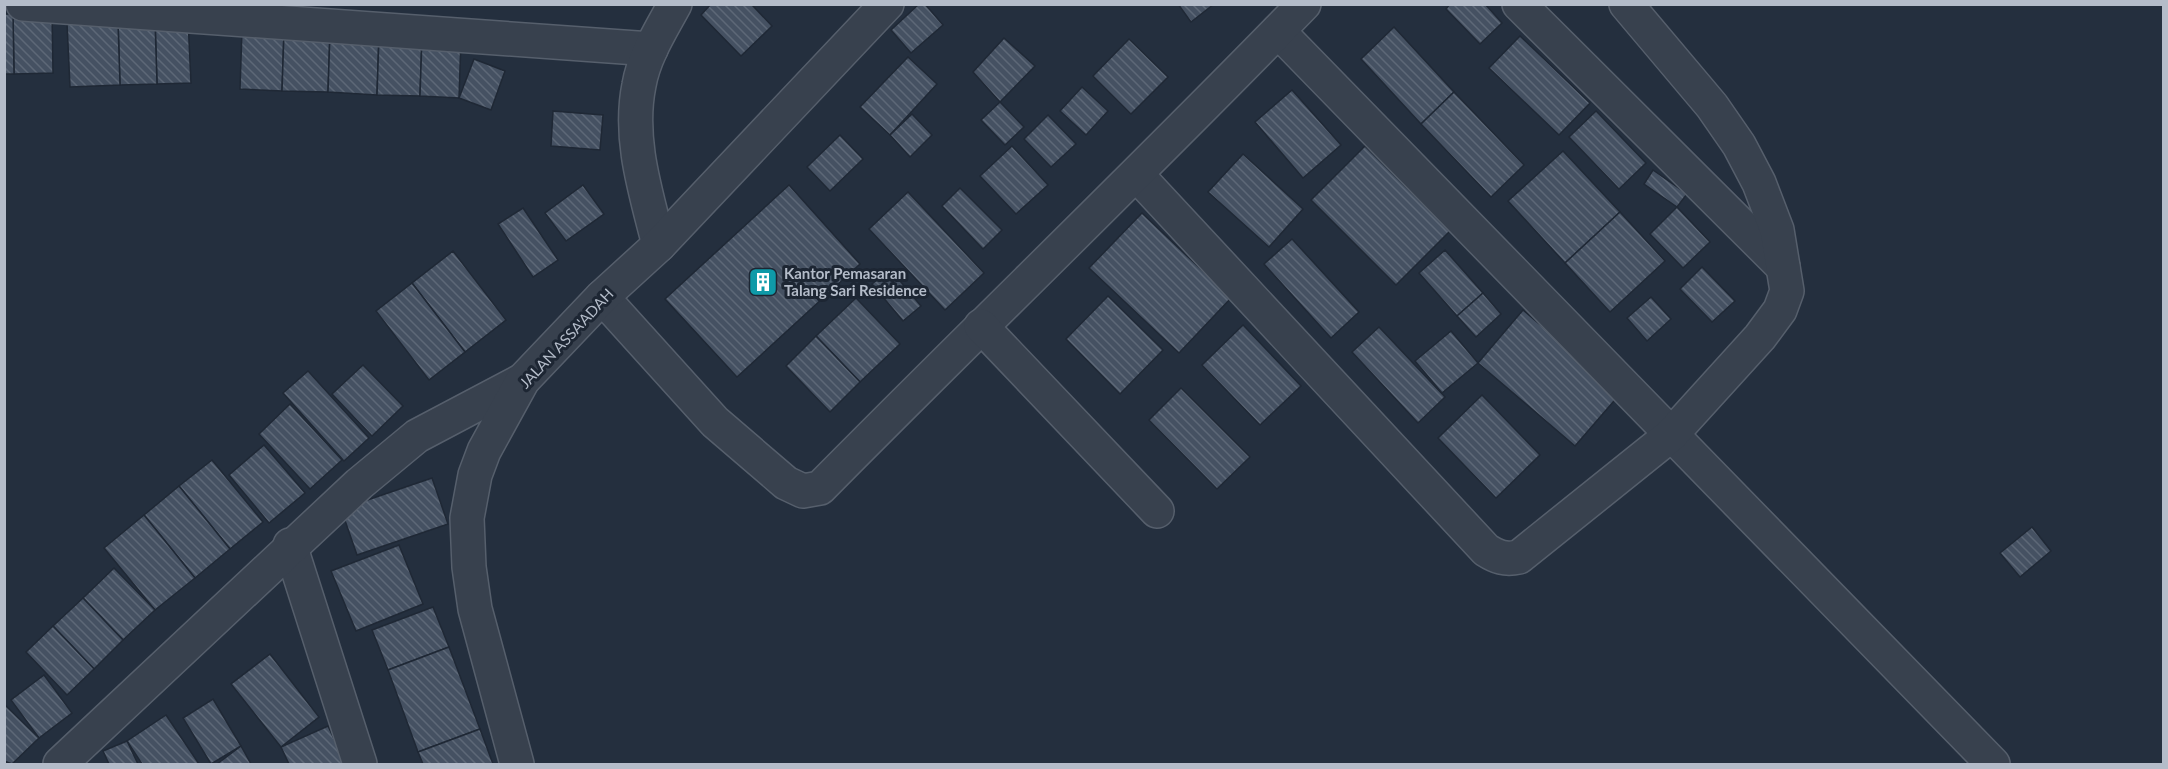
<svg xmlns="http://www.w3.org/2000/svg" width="2168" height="769" font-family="Lato,sans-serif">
<defs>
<pattern id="building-back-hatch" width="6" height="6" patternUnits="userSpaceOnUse" patternTransform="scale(1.5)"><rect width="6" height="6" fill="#455162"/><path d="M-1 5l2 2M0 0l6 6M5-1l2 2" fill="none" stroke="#5d6877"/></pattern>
</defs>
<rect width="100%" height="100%" fill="#242f3e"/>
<g fill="url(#building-back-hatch)" stroke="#1f2835" stroke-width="1.5">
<polygon points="711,4 751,4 772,26 741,56 701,15"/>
<polygon points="919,4 925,4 943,25 911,53 891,30"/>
<polygon points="1178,4 1214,4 1191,22"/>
<polygon points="1450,4 1485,4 1502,23 1480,44 1446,9"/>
<polygon points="52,13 53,73 14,74 13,14"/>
<polygon points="4,14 13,14 14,74 4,74"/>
<polygon points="188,19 191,83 157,84 155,20"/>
<polygon points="155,20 157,84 120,85 118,22"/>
<polygon points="118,22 120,85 70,87 67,23"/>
<polygon points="1394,27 1454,92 1421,124 1361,59"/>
<polygon points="242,30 284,32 282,91 240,89"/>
<polygon points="284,32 330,33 328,92 282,91"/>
<polygon points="330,33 379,36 377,95 328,92"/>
<polygon points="379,36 422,37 420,96 377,95"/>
<polygon points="1520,36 1590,103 1559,135 1489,68"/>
<polygon points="422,37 461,39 459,98 420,96"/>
<polygon points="1004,38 1035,66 1000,102 973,72"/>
<polygon points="1129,39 1168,77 1131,114 1093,76"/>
<polygon points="908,57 937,84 890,135 860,107"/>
<polygon points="474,59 505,71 491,110 459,98"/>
<polygon points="1082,87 1108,111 1086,135 1060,111"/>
<polygon points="1292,90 1341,145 1303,178 1255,122"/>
<polygon points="1454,92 1524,165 1491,197 1421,124"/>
<polygon points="1000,102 1024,127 1005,145 981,120"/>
<polygon points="553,111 603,115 600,150 551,146"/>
<polygon points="1596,111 1646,163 1619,189 1569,137"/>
<polygon points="912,114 932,135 910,157 890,135"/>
<polygon points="1048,115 1076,144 1051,167 1024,139"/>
<polygon points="840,135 863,159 830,191 807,167"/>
<polygon points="1012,146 1048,185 1016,214 980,176"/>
<polygon points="1365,146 1450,231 1396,285 1311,200"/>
<polygon points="1563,151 1620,212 1565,263 1508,201"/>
<polygon points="1243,154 1303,209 1269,247 1208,192"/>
<polygon points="1653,170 1687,194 1677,207 1644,184"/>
<polygon points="583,185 604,214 566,241 545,213"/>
<polygon points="789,185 860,264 737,377 665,299"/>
<polygon points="960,188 1002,230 983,249 942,206"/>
<polygon points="908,192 984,273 945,310 869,229"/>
<polygon points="1677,207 1710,242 1683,268 1650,234"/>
<polygon points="523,208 558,260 533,277 498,224"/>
<polygon points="1620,212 1665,261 1610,312 1565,263"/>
<polygon points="1142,213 1231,298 1179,353 1089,268"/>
<polygon points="1292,239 1359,312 1331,338 1264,264"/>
<polygon points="1445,250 1483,293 1457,316 1419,273"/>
<polygon points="453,251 506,320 465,352 412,283"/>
<polygon points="1702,267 1735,301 1712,322 1680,289"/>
<polygon points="890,269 921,306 903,321 872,284"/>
<polygon points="412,283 465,352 429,380 376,311"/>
<polygon points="1483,293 1501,314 1476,337 1457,316"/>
<polygon points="1108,296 1163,350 1120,394 1066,339"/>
<polygon points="1651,297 1671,319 1647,341 1627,318"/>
<polygon points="856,298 900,344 860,382 816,336"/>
<polygon points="1523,310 1620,394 1575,446 1478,363"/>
<polygon points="1243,325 1301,386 1260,425 1202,365"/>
<polygon points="1379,327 1445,397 1418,423 1352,352"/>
<polygon points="1451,331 1478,363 1442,393 1415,361"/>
<polygon points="816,336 860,382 830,412 786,366"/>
<polygon points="363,365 403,406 372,436 332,394"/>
<polygon points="308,371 369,438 344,461 283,393"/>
<polygon points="1181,388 1250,457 1217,489 1149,420"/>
<polygon points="1482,395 1540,455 1496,498 1438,438"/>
<polygon points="290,404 342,460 310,489 259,434"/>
<polygon points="264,445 305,493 269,523 229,475"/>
<polygon points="212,460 263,522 230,549 179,486"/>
<polygon points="432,478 448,524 357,555 341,509"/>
<polygon points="179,486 230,549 195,578 144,515"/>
<polygon points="144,515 195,578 155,610 104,548"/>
<polygon points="2032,527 2051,551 2020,577 2000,553"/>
<polygon points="399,545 423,604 356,631 331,571"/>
<polygon points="114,568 155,610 123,640 83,598"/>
<polygon points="83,598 123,640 94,669 53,626"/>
<polygon points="433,607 449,647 388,670 372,630"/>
<polygon points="53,626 94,669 67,695 26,652"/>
<polygon points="449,647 480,729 418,752 388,670"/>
<polygon points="270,654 319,717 281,747 231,684"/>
<polygon points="44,675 72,713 39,738 11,700"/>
<polygon points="213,699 241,746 211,764 183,718"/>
<polygon points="4,704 39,738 12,764 4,761"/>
<polygon points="166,715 199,764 142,764 127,741"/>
<polygon points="328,726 346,764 289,764 281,747"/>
<polygon points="480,729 493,764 423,764 418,752"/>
<polygon points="127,741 138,764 109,764 103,751"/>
<polygon points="241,746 251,764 217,764"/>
</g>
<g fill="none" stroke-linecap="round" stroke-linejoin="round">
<g stroke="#565f6c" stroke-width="36">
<g id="minor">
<polyline points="23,4 651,49"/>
<polyline points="1519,4 1783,267"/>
<polyline points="1278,31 1993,764"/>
<path d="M1137,175L1486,550C1497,557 1505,560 1519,557L1671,435L1760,337L1780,310L1787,291L1777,230L1759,183L1739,145L1712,106L1626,4"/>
<path d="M659,245C646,193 628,139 639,85C644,56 661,30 675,4"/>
<path d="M602,297L715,422L786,483L803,491L820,488C980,326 1145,168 1304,4"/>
<polyline points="981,326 1157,511"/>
<polyline points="290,545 360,764"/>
<polyline points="60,764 359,484 417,436 523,380"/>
<polyline points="517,764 475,609 469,567 467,518 475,475 484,451 523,380 602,297 659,245 887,4"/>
</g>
</g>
<use href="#minor" stroke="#38414e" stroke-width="33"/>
</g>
<defs>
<g id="building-square" transform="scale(1.5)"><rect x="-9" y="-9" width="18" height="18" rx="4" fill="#0f9aa8" stroke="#1d2633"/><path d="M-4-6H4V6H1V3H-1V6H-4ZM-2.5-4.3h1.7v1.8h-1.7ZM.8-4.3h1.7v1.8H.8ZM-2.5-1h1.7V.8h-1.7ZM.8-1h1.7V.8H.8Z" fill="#fff"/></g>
</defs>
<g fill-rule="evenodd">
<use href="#building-square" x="763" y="282"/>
</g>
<g text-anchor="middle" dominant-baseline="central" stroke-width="6" stroke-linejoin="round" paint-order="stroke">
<g font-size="15" font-weight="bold" fill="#b4bcc9" stroke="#1d2633" text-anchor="start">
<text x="784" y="273">Kantor Pemasaran<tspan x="784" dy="17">Talang Sari Residence</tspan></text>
</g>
<g font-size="15" fill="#b4bcc9" stroke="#1d2633">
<text transform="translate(566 338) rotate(-47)">JALAN ASSA'ADAH</text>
</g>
</g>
<rect width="2168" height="769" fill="none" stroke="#b4bcc9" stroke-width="12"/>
</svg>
